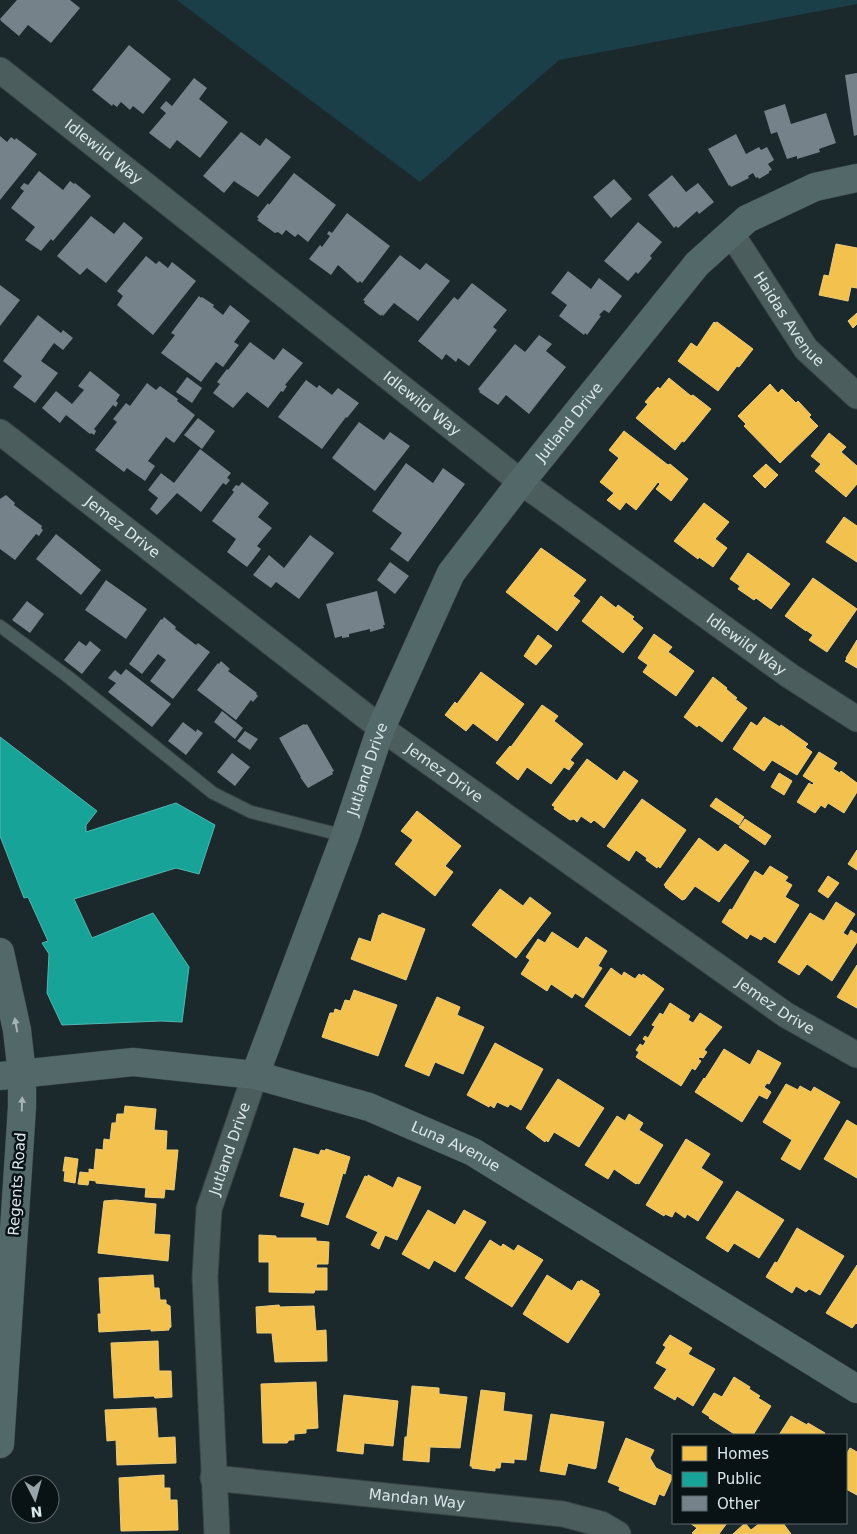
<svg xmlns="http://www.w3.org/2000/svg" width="857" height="1534" font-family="'DejaVu Sans',sans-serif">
<rect width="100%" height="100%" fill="#1c292c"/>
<polygon fill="#1a3f48" points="177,0 857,0 857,4 559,60 420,182"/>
<g fill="#f2c14e" stroke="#ebcc7d">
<polygon points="836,244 857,248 857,288 851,287 848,301 819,295 824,275 829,276"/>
<polygon points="857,313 857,324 853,328 848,321"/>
<polygon points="714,322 715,323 717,322 753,349 739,367 737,366 718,391 678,361 691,343 697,347"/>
<polygon points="669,378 691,396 693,395 711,409 684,442 682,441 675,450 636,418 648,404 645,402 658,387 660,389"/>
<polygon points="770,384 778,393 782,389 796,403 798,401 811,415 809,417 818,426 780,463 744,426 746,424 738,416"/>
<polygon points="624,431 668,465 670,464 688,479 671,501 656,489 660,484 658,482 636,510 626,502 620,510 607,500 614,493 600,482 619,458 609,450"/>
<polygon points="829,433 846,447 841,452 857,466 857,484 846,497 815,471 821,464 811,456"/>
<polygon points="766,464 778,475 765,488 753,476"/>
<polygon points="704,503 729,522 715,539 727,548 713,567 699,557 698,559 674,541"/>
<polygon points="844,517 857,526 857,562 826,542"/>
<polygon points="541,548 586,580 573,596 580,601 557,631 506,592"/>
<polygon points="748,553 790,584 771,609 756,598 754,600 738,589 740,586 730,579"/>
<polygon points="813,578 857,609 827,652 809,640 813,635 806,630 806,631 785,616"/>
<polygon points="601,596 616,608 618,605 634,617 632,619 643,628 623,653 582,621"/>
<polygon points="654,634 672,647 668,652 694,671 676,696 643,672 648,665 638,658"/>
<polygon points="538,635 552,646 536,665 524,656"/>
<polygon points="857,640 857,668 845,661 847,659 846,658"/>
<polygon points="481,672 524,704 497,741 473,723 466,731 445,715 455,702 457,704"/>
<polygon points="713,677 727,688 726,689 737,698 735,699 747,708 722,742 699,725 697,727 684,717"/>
<polygon points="542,705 558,716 554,721 583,744 570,760 574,763 569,770 564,767 551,784 527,767 518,780 496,763 510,746 511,747"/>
<polygon points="764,717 780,727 781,725 808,744 805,747 812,752 797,775 772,760 764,771 733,749 751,722 757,726"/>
<polygon points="819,752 837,763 833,769 840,773 841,771 857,783 857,792 844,813 828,803 825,808 821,805 815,813 797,802 809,783 812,785 814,783 803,776"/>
<polygon points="587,759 617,781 624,771 638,781 604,828 594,820 591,823 581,816 577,822 574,819 570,820 554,809 555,807 552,805"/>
<polygon points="779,773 792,781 784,795 771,787"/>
<polygon points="716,798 744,817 739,825 710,806"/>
<polygon points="642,799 686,830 660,868 658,866 657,868 646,860 647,858 636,850 629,861 607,846"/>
<polygon points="417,811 461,846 445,866 453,872 435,896 395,864 413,840 401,831"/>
<polygon points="745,819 771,836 765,845 739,827"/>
<polygon points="699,838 718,852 725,844 749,861 719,902 695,886 685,899 682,900 665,887 666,886 664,885"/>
<polygon points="857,850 857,870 848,864"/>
<polygon points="770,866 788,877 785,881 792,885 785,897 799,905 775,943 764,936 761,940 750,934 747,939 722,922 730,909 732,910 755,871 763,876"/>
<polygon points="828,876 839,883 828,898 818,891"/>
<polygon points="500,889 523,906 530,897 551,913 516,958 472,925"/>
<polygon points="836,902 855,914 843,933 848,936 851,930 857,934 857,942 832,981 807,964 799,975 778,962 810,913 824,921"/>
<polygon points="382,913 425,929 406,980 351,959 359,938 371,942 379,915 381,915"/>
<polygon points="552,932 578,949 586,937 607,951 598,966 602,968 583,998 575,993 572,998 551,984 547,991 521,974 530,960 526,957 538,939 545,943"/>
<polygon points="857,965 857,1008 837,997"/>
<polygon points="611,968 622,976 624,972 635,979 639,974 642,976 643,974 664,989 630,1036 585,1006"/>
<polygon points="354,990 397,1005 378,1056 322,1037 330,1013 334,1013 335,1009 341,1011 345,1000 350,1001"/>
<polygon points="437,997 460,1007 457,1015 484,1027 463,1074 435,1062 429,1076 405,1066"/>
<polygon points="670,1003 690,1016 688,1020 693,1023 700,1013 722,1027 704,1050 707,1052 703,1058 700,1057 698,1059 701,1061 695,1070 692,1068 681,1086 636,1057 639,1052 636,1050 640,1044 643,1046 646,1041 643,1039 645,1036 648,1038 655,1026 652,1025 660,1013 663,1015"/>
<polygon points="495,1043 543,1069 521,1110 510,1104 508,1107 497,1102 494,1108 490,1105 489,1107 467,1095"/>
<polygon points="724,1049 750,1065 758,1050 781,1063 769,1084 767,1083 764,1087 771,1092 767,1099 759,1095 742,1122 695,1092 704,1078 705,1079"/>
<polygon points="558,1079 604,1108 579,1147 554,1132 548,1142 546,1140 545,1142 526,1128"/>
<polygon points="786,1084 798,1090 800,1086 811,1092 814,1087 840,1102 800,1170 781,1159 792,1140 763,1122"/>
<polygon points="125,1106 156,1109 154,1130 167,1131 166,1150 178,1150 174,1190 165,1189 164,1198 145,1197 146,1188 96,1183 96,1181 89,1180 88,1185 78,1184 80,1172 89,1173 89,1169 94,1170 96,1149 103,1150 104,1139 110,1140 112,1123 116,1123 117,1114 124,1114"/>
<polygon points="629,1114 643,1123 639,1130 663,1145 639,1184 637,1183 636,1184 614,1169 608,1179 585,1165 617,1116 625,1121"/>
<polygon points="847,1120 857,1126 857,1178 824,1159"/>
<polygon points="686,1139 710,1154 701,1168 723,1182 698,1221 687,1214 685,1218 675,1211 672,1217 665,1214 664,1216 646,1205"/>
<polygon points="294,1148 319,1155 321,1150 325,1151 326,1149 350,1157 345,1174 343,1173 328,1225 301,1216 305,1203 280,1196"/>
<polygon points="65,1157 78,1159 75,1183 64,1181 65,1171 63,1171"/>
<polygon points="368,1175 393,1188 398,1177 421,1187 397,1240 385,1235 379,1249 371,1245 378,1232 346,1217 365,1176 368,1177"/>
<polygon points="737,1191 784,1220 759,1258 734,1243 728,1252 706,1238"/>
<polygon points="116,1200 156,1204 154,1234 170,1235 168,1261 98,1253 104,1201"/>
<polygon points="428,1210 455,1225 464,1210 486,1222 455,1272 434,1260 429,1269 402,1254"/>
<polygon points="797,1228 844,1256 820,1295 809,1289 806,1292 796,1286 792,1293 766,1277 775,1262 777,1263"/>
<polygon points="259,1235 276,1236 276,1238 316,1238 316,1241 329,1242 328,1264 317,1264 316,1268 327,1268 327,1290 315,1290 314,1293 269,1292 269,1262 259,1262"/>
<polygon points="490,1240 501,1247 503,1244 514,1251 518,1245 543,1260 512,1307 465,1278"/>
<polygon points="857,1265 857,1324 856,1323 852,1328 826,1313"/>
<polygon points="153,1275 154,1288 159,1288 160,1300 166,1300 166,1304 170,1306 171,1327 169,1328 169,1330 151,1331 151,1329 99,1332 98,1314 101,1314 99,1278"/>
<polygon points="547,1275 572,1291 578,1281 580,1282 581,1280 599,1291 598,1293 600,1294 568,1343 523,1314"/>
<polygon points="279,1305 280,1307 314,1306 316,1331 326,1330 327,1361 275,1362 272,1333 257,1333 256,1307"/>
<polygon points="670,1335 692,1348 688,1354 715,1369 693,1406 677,1396 675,1400 654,1388 667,1369 656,1363 666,1347 663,1345"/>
<polygon points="158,1341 159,1371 171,1371 172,1397 155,1398 154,1396 114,1398 111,1343"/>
<polygon points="734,1377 750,1387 749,1389 760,1396 758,1398 771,1406 753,1435 736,1435 709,1418 710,1417 702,1412 714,1393 722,1397"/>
<polygon points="316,1382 318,1428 306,1429 306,1433 294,1434 294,1440 289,1440 287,1443 263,1443 261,1384"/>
<polygon points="412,1386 439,1388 439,1394 467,1397 460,1448 430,1447 429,1462 403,1460 405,1437 407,1437"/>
<polygon points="481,1390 505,1393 503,1411 532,1415 526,1460 514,1459 514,1463 501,1462 500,1468 495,1468 495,1471 472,1468 472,1466 470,1466"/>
<polygon points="344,1395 398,1401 393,1446 364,1443 363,1454 337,1451"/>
<polygon points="156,1408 158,1438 175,1437 176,1463 117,1465 116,1440 107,1441 105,1410"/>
<polygon points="551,1414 604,1422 596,1468 595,1469 568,1463 565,1475 540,1471"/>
<polygon points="791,1416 807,1425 808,1423 825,1433 824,1435 779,1435"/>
<polygon points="626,1438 654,1450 650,1458 656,1468 673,1476 664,1496 659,1494 655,1505 619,1490 620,1487 608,1482"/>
<polygon points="850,1448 857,1452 857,1495 846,1489 846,1455"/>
<polygon points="164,1475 164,1488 170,1488 170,1500 177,1500 178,1530 121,1531 119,1478"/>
<polygon points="690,1523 727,1523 719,1534 694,1534 692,1533 697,1528"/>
<polygon points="745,1523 751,1530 760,1523 783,1523 791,1534 733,1534"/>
</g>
<polygon fill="#17a398" stroke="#52b7b1" points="0,737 97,811 86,825 86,832 176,803 215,825 199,874 176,868 74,899 92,938 153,913 189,967 182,1022 161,1021 62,1025 47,993 49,954 42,943 48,941 28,897 24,898 0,836"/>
<g fill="#75828a">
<polygon points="17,0 70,0 80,8 51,43 28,25 19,36 1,21 0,19"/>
<polygon points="129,45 171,79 143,114 133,106 130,110 121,102 117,107 113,104 112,106 92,90"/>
<polygon points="857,73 857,135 854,136 845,75"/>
<polygon points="194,78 207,88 199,99 228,122 200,158 177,140 170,149 149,133 166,113 160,108 166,101 172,106"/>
<polygon points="785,104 791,124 826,113 836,143 819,149 820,152 797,159 797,156 787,159 777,132 771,134 764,111"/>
<polygon points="241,132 260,146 266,138 291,157 258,197 234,181 224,193 203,176"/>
<polygon points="736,134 746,154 759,147 761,150 767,147 774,160 768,164 772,170 769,171 769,173 759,179 758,177 756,178 753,173 748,176 749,178 731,187 730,185 729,186 708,149"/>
<polygon points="0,136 7,142 11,137 15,140 16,138 37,154 0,200"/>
<polygon points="39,171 63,190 70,181 74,184 75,183 91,196 53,241 51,239 41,251 25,240 35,227 11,208 24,191 20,188 24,183 28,185"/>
<polygon points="294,173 336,205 308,242 298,234 295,237 286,230 282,235 278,232 275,233 257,220 259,219 257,217 268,203 269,205"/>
<polygon points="672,175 686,192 698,183 714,202 699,214 697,211 678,228 676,226 674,228 648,195"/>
<polygon points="614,179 632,199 611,218 593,197"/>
<polygon points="347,213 390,246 362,283 360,281 358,283 338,265 331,275 309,259 320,245 322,247 330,236 327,234 329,231 332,233"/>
<polygon points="91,216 114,234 124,222 143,238 106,283 87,268 80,275 57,256"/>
<polygon points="638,222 662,242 650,256 652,258 638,274 636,272 628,281 604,261"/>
<polygon points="400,255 420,270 426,263 450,281 418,321 394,303 383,316 382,314 381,316 364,303 365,301 363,300"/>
<polygon points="146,256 156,264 159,261 168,268 172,262 196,281 153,335 117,305 123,296 117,291"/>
<polygon points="568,271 591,289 599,278 622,296 609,313 604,310 599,315 601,316 587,335 585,333 584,335 559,316 567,305 551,293"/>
<polygon points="472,283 507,310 493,327 497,330 469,366 458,358 456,362 446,354 442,360 418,341 454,297 458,300"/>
<polygon points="0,285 20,300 0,326"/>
<polygon points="199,296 201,298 202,297 214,305 213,307 223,315 230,305 250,321 234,342 239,345 223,367 216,362 201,382 161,353 175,335 171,333"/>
<polygon points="38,315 61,333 63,330 73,338 63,350 54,343 41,361 58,373 35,403 13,387 22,376 3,361"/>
<polygon points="539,335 552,344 546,351 566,367 529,414 506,395 498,405 479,392 480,391 478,389 515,344 525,352"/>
<polygon points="250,342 274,360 283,348 303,363 285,385 287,386 283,392 281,391 268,408 247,392 233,408 213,393 220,384 217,382 227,369 228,370"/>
<polygon points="90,371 120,395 116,401 118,403 116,407 113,405 94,429 96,431 94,435 91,433 90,434 66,415 60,423 42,408 56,391 72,404 84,390 78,386"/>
<polygon points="187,377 202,388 192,403 176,392"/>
<polygon points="306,380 317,388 319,385 332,395 338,388 359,403 347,418 346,417 322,449 278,417"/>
<polygon points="147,383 156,390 160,386 178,399 177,401 195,415 174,443 166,437 148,461 155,466 145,481 127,468 124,472 95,450 117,422 113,419 126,403 130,406"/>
<polygon points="198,418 215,431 202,449 184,435"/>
<polygon points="359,422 384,440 390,432 410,446 375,491 332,458"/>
<polygon points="200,449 231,473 227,478 230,480 226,485 223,483 201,512 177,493 157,515 150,509 158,498 148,490 161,473 174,483"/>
<polygon points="406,463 433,483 443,468 465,484 408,562 390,549 402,533 372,511"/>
<polygon points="242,482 269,503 258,517 272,528 257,546 261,549 247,567 227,552 236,539 212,521 234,492 232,490 236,485 239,486"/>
<polygon points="6,495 15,503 14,505 42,526 41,528 43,530 39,536 36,534 15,560 0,549 0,499"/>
<polygon points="56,534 101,570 81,595 36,559"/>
<polygon points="310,535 334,553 299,599 276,582 271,588 253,575 269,555 284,568"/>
<polygon points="390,562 409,576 395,594 377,580"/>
<polygon points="106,580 147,609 126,639 85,610"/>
<polygon points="377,591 385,625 383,625 384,628 370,632 370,629 349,634 349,637 342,638 342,636 335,638 326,604"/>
<polygon points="27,601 44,614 30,633 12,620"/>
<polygon points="164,617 176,627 175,629 196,645 198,643 210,652 173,699 150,681 166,660 158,654 142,674 129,664 161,619 162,620"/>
<polygon points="79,641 86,646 90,641 101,650 82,674 64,660"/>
<polygon points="221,661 230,669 228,671 257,693 256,694 258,696 253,702 251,700 236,720 197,690 218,663 219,664"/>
<polygon points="126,669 171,704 152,727 108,692 116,683 108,678 115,670 121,675"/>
<polygon points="222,711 243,728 235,739 214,722"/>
<polygon points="183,722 196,732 197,729 203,733 186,755 168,741"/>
<polygon points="304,724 305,725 307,724 334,771 332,772 333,774 308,788 300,777 301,777 279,738"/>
<polygon points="245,731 258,739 250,750 237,741"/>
<polygon points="232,753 250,767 235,786 217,772"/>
</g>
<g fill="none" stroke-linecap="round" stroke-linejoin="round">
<g stroke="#384345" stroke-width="14">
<polyline id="lane" points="0,626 67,676 213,793 251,812 345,836"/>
</g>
<g stroke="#384345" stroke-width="27">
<g id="street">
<path id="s1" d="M0,70L521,482L790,676L857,719"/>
<path id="s2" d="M731,233L806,349L857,396"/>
<path id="s3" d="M0,432L381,728L786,1015L857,1055"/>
<path id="s4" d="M213,1478L563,1514L601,1524L618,1534"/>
<path id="s5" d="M217,1534L205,1277L209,1209L255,1075"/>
</g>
</g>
<g stroke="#384345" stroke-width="29">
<g id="secondary">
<polyline points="0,952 17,1030 22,1074 22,1107 0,1444"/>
<path id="s6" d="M255,1075L345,836L381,728L451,573L521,482L697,264L747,219L815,187L857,178"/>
<path id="s7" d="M0,1076L133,1062L255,1075L369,1107L473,1152L857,1389"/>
</g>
</g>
<use href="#lane" stroke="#4c5d5d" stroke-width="12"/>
<use href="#street" stroke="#4c5d5d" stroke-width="25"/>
<use href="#secondary" stroke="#536868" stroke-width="28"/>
</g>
<defs><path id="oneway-solid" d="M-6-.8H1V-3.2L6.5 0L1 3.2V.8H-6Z" transform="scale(1.25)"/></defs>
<g fill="#a4b4b7">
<use href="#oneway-solid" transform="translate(16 1025) rotate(-100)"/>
<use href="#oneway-solid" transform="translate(22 1104) rotate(-88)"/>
</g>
<g text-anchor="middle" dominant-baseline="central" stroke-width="5" stroke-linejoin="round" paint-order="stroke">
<g font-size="15" fill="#dae7eb" stroke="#091316">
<text stroke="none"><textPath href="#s1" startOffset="132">Idlewild Way</textPath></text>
<text stroke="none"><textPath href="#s2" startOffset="104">Haidas Avenue</textPath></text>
<text stroke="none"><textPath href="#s1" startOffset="538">Idlewild Way</textPath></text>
<text stroke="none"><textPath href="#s6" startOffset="731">Jutland Drive</textPath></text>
<text stroke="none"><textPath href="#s3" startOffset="155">Jemez Drive</textPath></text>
<text stroke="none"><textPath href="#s1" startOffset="942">Idlewild Way</textPath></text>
<text stroke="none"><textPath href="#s6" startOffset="326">Jutland Drive</textPath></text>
<text stroke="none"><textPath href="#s3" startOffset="560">Jemez Drive</textPath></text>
<text stroke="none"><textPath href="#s3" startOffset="965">Jemez Drive</textPath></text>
<text stroke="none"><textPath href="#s7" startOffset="470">Luna Avenue</textPath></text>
<text stroke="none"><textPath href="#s5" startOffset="389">Jutland Drive</textPath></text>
<text transform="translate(17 1184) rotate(-86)">Regents Road</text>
<text stroke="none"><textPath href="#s4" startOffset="205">Mandan Way</textPath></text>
</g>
</g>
<rect x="672" y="1434" width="175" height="90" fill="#091316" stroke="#5d686b"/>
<rect x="682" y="1446" width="25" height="15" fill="#f2c14e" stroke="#5d686b"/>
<text x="717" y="1459" font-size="15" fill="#dae7eb">Homes</text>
<rect x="682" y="1472" width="25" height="15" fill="#17a398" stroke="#5d686b"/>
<text x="717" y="1484" font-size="15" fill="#dae7eb">Public</text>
<rect x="682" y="1496" width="25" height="15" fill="#75828a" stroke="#5d686b"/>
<text x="717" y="1509" font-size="15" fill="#dae7eb">Other</text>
<g transform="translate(35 1499) rotate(174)"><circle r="24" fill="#091316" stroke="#5d686b"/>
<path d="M0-4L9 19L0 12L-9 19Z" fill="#98a4a8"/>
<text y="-8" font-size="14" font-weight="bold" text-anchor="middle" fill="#dae7eb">N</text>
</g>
</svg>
